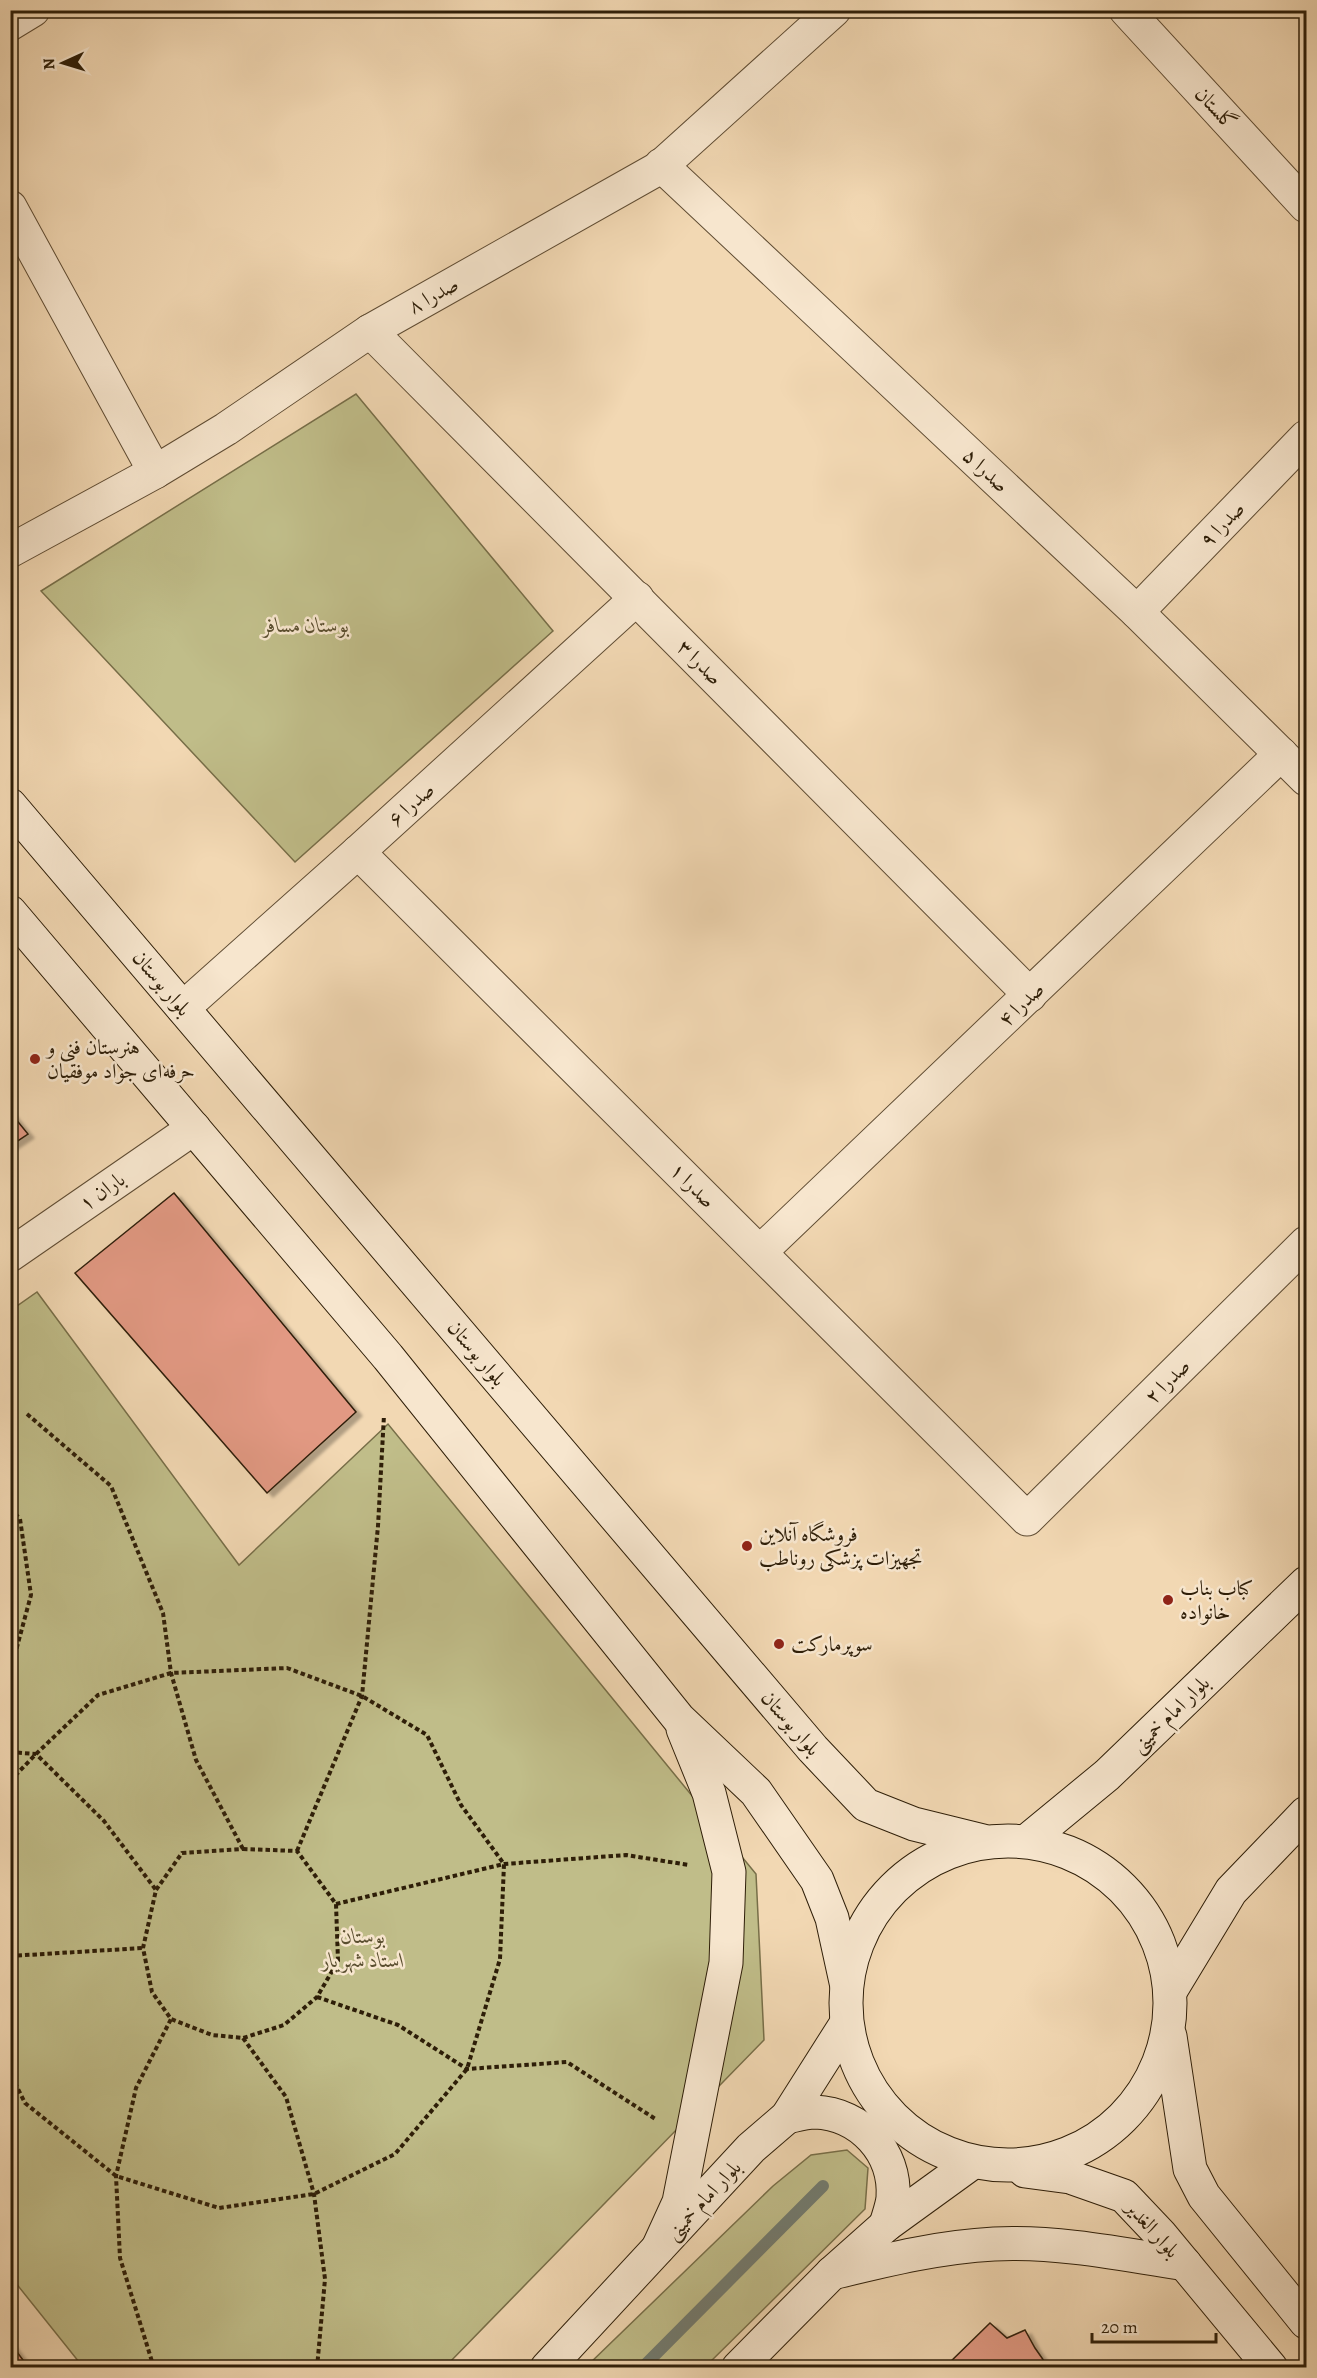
<svg xmlns="http://www.w3.org/2000/svg" width="1317" height="2378" font-family="Alegreya,Amiri,serif">
<defs>
<filter id="shadow"><feDropShadow dx="6" dy="4" stdDeviation="1.5" flood-color="#0004"/></filter>
</defs>
<rect width="100%" height="100%" fill="#f2d8b3"/>
<filter id="stains"><feTurbulence type="fractalNoise" baseFrequency=".00333" numOctaves="4"/><feColorMatrix values="0 0 0 0 .2 0 0 0 0 .09 0 0 0 0 .02 0 0 0 .5 -.17"/></filter>
<radialGradient id="worn" r=".72"><stop offset=".6" stop-color="#630" stop-opacity="0"/><stop offset="1" stop-color="#630" stop-opacity=".3"/></radialGradient>
<g fill="#c0bd89" stroke="#776e48" stroke-width="1.5">
<polygon points="356,394 553,631 295,862 41,591"/>
<polygon points="37,1292 239,1565 388,1424 756,1874 764,2040 445,2367 83,2367 11,2277 10,1311"/>
<polygon points="847,2150 868,2168 865,2209 705,2367 586,2367 773,2186 811,2155"/>
</g>
<g fill="none" stroke-linecap="round" stroke-linejoin="round">
<polyline stroke="#717a6f" stroke-width="12" points="642,2368 823,2186"/>
</g>
<g fill="#e29983" stroke="#2e1e08" stroke-width="1.5" filter="url(#shadow)">
<polygon points="10,1112 28,1134 10,1146"/>
<polygon points="174,1193 356,1412 267,1493 75,1273"/>
<polygon points="990,2323 1007,2338 1025,2330 1035,2348 1049,2368 944,2368"/>
<polygon points="11,2344 29,2368 10,2368"/>
</g>
<g fill="none" stroke-linecap="round" stroke-linejoin="round">
<g stroke="#5f4c33" stroke-width="35">
<g id="street">
<polyline points="1126,10 1306,206"/>
<polyline points="10,24 33,10"/>
<polyline points="661,165 1137,612 1306,779"/>
<polyline points="10,207 155,472"/>
<polyline points="370,331 1030,995"/>
<polyline points="10,551 155,472 226,429 370,331 659,168 834,10"/>
<polyline points="1137,612 1306,437"/>
<polyline points="358,852 1027,1519 1306,1243"/>
<polyline points="183,1008 358,852 637,598"/>
<polyline points="760,1252 1281,754"/>
<polyline points="10,1255 194,1128"/>
</g>
</g>
<g stroke="#2e1e08" stroke-width="35">
<g id="secondary">
<polyline points="10,805 813,1749 866,1805 914,1824 983,1841"/>
<polyline points="10,912 388,1357 679,1719 756,1792 817,1880 832,1918 846,1982"/>
<polyline points="1028,1840 1107,1775 1306,1583"/>
<circle cx="1008" cy="2003" r="162"/>
<polyline points="1171,1990 1231,1891 1306,1813"/>
<polyline points="1170,2036 1190,2169 1204,2196 1306,2322"/>
<path d="M787,2117C796,2115 806,2112 815,2112C861,2114 896,2152 893,2198C892,2207 888,2217 886,2225"/>
<polyline points="1025,2171 1070,2177 1124,2196 1160,2234 1271,2368"/>
<polyline points="658,2248 679,2202 726,1963 729,1872 709,1793 683,1729"/>
<path d="M832,2273C886,2260 938,2247 994,2244C1058,2241 1122,2254 1185,2264"/>
<polyline points="547,2368 751,2148 787,2117 846,2024"/>
<polyline points="738,2368 832,2273 886,2225 973,2162"/>
</g>
</g>
<g stroke="#2e1e08" stroke-width="4" stroke-dasharray="4.5 3" stroke-linecap="butt">
<polyline points="27,1414 111,1486 163,1613 171,1673 196,1760 243,1849"/>
<polyline points="10,1508 20,1519 31,1595 10,1673"/>
<polyline points="10,1752 36,1754 104,1821 156,1890"/>
<polyline points="10,1781 36,1754 98,1695 171,1673 287,1668 362,1696 427,1735 461,1805 504,1864 500,1959 467,2069 395,2154 314,2194 219,2208 116,2176 25,2103 10,2073"/>
<polygon points="243,1849 297,1851 336,1904 338,1961 317,1997 284,2025 243,2038 212,2035 171,2019 152,1992 143,1948 156,1890 182,1853"/>
<polyline points="297,1851 362,1696 378,1526 384,1415"/>
<polyline points="336,1904 504,1864 626,1855 689,1865"/>
<polyline points="10,1956 143,1948"/>
<polyline points="317,1997 398,2025 467,2069 567,2062 657,2120"/>
<polyline points="243,2038 286,2097 314,2194 325,2279 317,2368"/>
<polyline points="154,2368 120,2258 116,2176 136,2088 171,2019"/>
</g>
<use href="#street" stroke="#f7e6ce" stroke-width="33"/>
<use href="#secondary" stroke="#f7e6ce" stroke-width="33"/>
</g>
<g fill="#8f2418" stroke="#f7e6ce" stroke-width="2">
<circle cx="35" cy="1059" r="6"/>
<circle cx="747" cy="1546" r="6"/>
<circle cx="1168" cy="1600" r="6"/>
<circle cx="779" cy="1644" r="6"/>
</g>
<g text-anchor="middle" dominant-baseline="central" stroke-width="5" stroke-linejoin="round" paint-order="stroke">
<g font-size="21" fill="#2e1e08" stroke="#f7e6ce">
<text transform="translate(1216 108) rotate(47)">گلستان</text>
<text transform="translate(433 295) rotate(-29)">صدرا ۸</text>
<text transform="translate(986 470) rotate(43)">صدرا ۵</text>
<text transform="translate(1222 524) rotate(-46)">صدرا ۹</text>
<text transform="translate(700 662) rotate(45)">صدرا ۳</text>
<text transform="translate(411 804) rotate(-42)">صدرا ۶</text>
<text transform="translate(162 983) rotate(50)">بلوار بوستان</text>
<text transform="translate(1021 1004) rotate(-44)">صدرا ۴</text>
<text transform="translate(693 1185) rotate(45)">صدرا ۱</text>
<text transform="translate(102 1191) rotate(-35)">باران ۱</text>
<text transform="translate(477 1353) rotate(50)">بلوار بوستان</text>
<text transform="translate(1167 1381) rotate(-45)">صدرا ۲</text>
<text transform="translate(1170 1714) rotate(-44)">بلوار امام خمینی</text>
<text transform="translate(791 1723) rotate(49)">بلوار بوستان</text>
<text transform="translate(703 2200) rotate(-47)">بلوار امام خمینی</text>
<text transform="translate(1153 2229) rotate(48)">بلوار الغدیر</text>
</g>
<g font-size="21" font-style="italic" fill="#5a4e2f" stroke="#f7e6ce">
<text x="306" y="625">بوستان مسافر</text>
<text x="363" y="1936">بوستان<tspan x="363" dy="24">استاد شهریار</tspan></text>
</g>
<g font-size="21" fill="#2e1e08" stroke="#f7e6ce" text-anchor="start">
<text x="47" y="1047">هنرستان فنی و<tspan x="47" dy="24">حرفه‌ای جواد موفقیان</tspan></text>
<text x="759" y="1534">فروشگاه آنلاین<tspan x="759" dy="24">تجهیزات پزشکی روناطب</tspan></text>
<text x="1180" y="1588">کباب بناب<tspan x="1180" dy="24">خانواده</tspan></text>
<text x="791" y="1644">سوپرمارکت</text>
</g>
</g>
<rect width="1317" height="2378" fill="none" stroke="#f2d8b3" stroke-width="36"/>
<rect x="12" y="12" width="1293" height="2354" fill="none" stroke="#2e1e08" stroke-width="3"/>
<rect x="18" y="18" width="1281" height="2342" fill="none" stroke="#2e1e08" stroke-width="1.5"/>
<g transform="translate(63 63) rotate(266)" stroke="#f7e6ce" stroke-width="4.5" paint-order="stroke">
<path d="M0-4.5L10 22L0 15L-10 22Z" fill="#2e1e08"/>
<text y="-9" font-size="16" font-weight="bold" text-anchor="middle" fill="#2e1e08">N</text>
</g>
<path d="M1092 2333v9h124v-9" fill="none" stroke="#2e1e08" stroke-width="3"/>
<text x="1101" y="2333" font-size="18" fill="#2e1e08" stroke="#f7e6ce" stroke-width="4.5" paint-order="stroke">20 m</text>
<rect width="100%" height="100%" filter="url(#stains)"/>
<rect width="100%" height="100%" fill="url(#worn)"/>
</svg>
